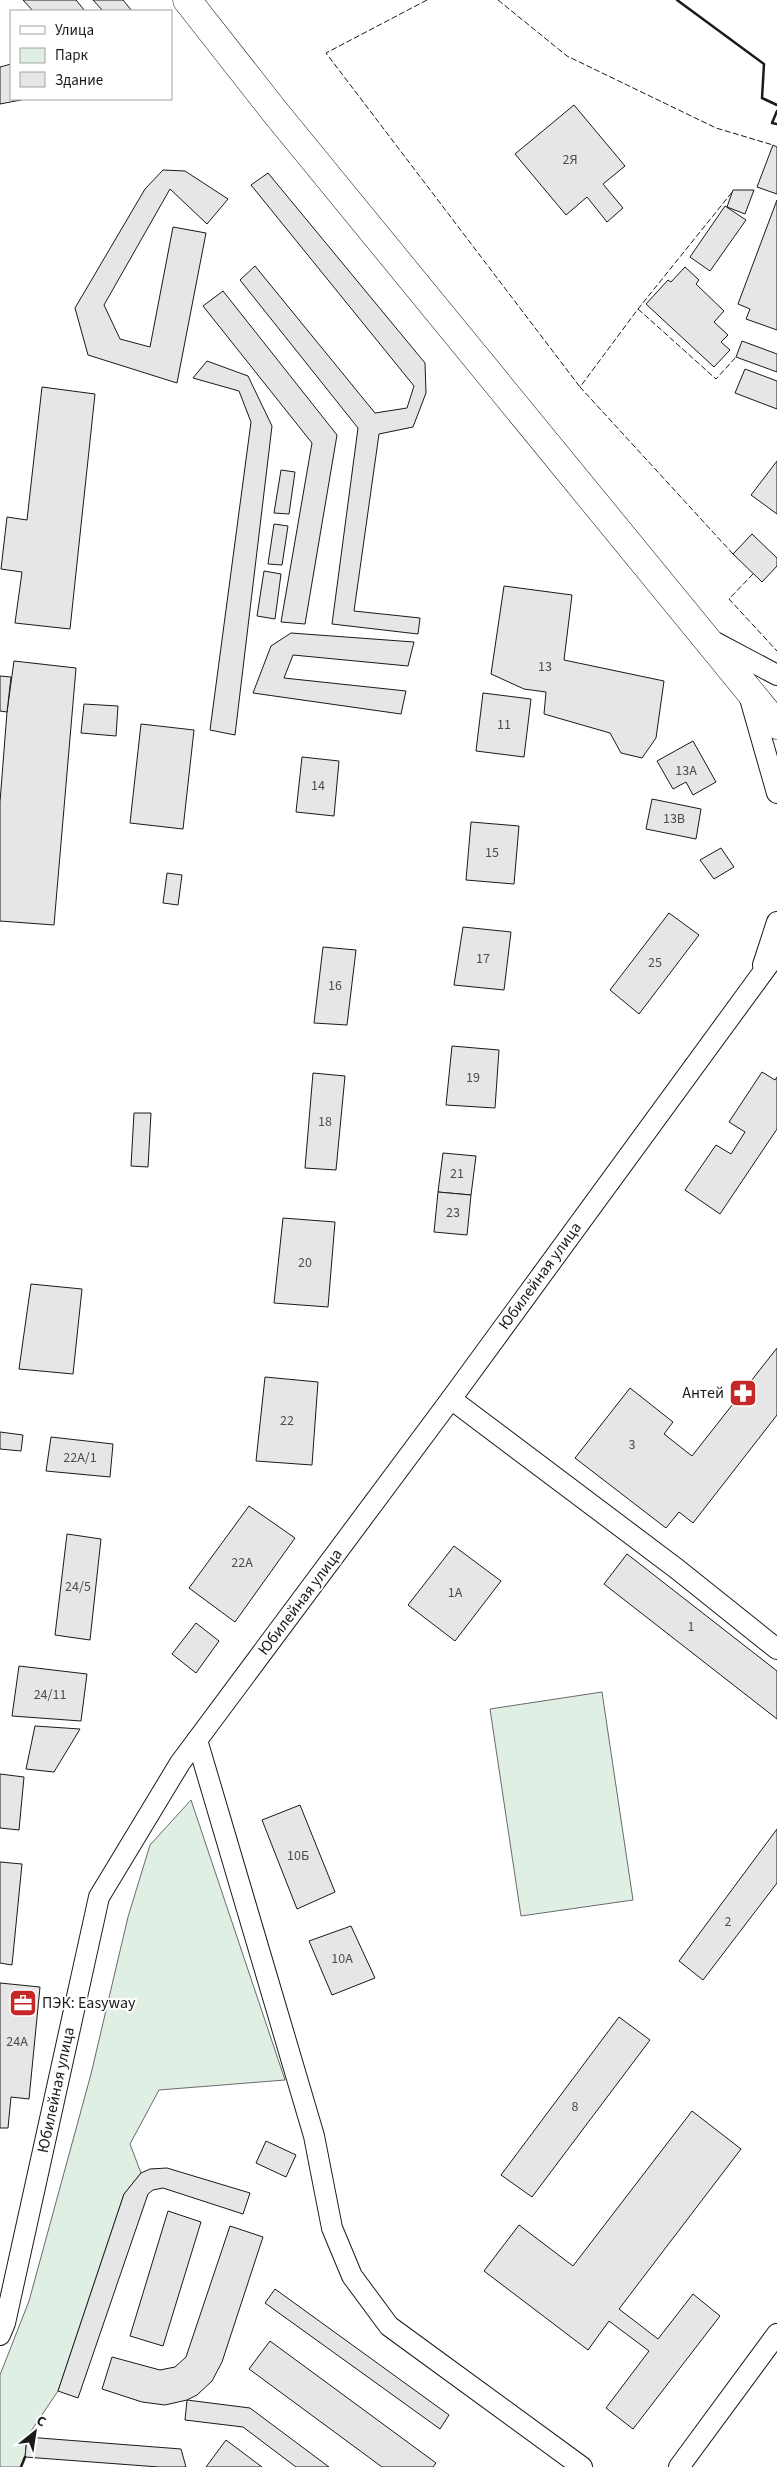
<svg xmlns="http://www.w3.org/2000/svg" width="777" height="2467" font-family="'Source Sans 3',sans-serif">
<rect width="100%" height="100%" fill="#fff"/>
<g fill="#e0efe3" stroke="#6a6a6a">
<polygon points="602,1692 633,1900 521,1916 490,1709"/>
<polygon points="191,1800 285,2080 159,2090 130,2144 141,2173 124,2194 58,2391 27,2437 25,2457 21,2467 0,2467 0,2375 29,2301 91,2074 128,1917 150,1845"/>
</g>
<g fill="#e6e6e6" stroke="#1a1a1a">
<polygon points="23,0 76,0 85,11 33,11"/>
<polygon points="93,0 123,0 132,11 103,11"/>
<polygon points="11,64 11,99 26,99 0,104 0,67"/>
<polygon points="574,105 625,166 603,184 623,208 607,222 587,197 566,215 515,154"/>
<polygon points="773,145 777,147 777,194 757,187"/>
<polygon points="163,170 185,171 228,199 207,224 170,189 104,305 120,339 150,347 173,227 206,233 177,383 88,355 75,308 145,189"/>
<polygon points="268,173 425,363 426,393 413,427 379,434 354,611 420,618 418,634 332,624 358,428 240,280 255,266 375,413 407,408 414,386 251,185"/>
<polygon points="733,190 754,190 745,214 727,207"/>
<polygon points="777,200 777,330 746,319 750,309 738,304"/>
<polygon points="725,206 746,220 710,271 690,257"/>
<polygon points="685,267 699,280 696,284 724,311 714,322 728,335 721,342 730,350 714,367 646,304 668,280 671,282"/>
<polygon points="223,291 337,435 305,624 281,622 312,443 203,306"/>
<polygon points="742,341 777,354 777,372 736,357"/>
<polygon points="207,361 248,376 272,426 235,735 210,730 251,422 239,391 193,378"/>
<polygon points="745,369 777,381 777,409 735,393"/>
<polygon points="42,387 95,394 70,629 15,623 22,572 1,569 7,517 27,520"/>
<polygon points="777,461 777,514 751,495"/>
<polygon points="281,470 295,472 289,514 274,513"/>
<polygon points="274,524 288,526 282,565 268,564"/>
<polygon points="752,534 777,558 777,566 762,582 733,554"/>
<polygon points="264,571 281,574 275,619 257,616"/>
<polygon points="504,586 572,595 564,660 664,681 656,738 642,758 621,753 610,733 544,714 546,692 524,689 491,674"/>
<polygon points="291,633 414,642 408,666 293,655 284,678 406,691 401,714 253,693 271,646"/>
<polygon points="14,661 76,668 54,925 0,921 0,802 7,712"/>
<polygon points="0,676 11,677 7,712 0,711"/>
<polygon points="483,693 531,699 524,757 476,751"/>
<polygon points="84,704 118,706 116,736 81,733"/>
<polygon points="141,724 194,730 183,829 130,823"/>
<polygon points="693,741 716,782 693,795 686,782 673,789 657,761"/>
<polygon points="302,757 339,761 334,816 296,812"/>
<polygon points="652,799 701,809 696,839 646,829"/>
<polygon points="471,822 519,826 514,884 466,880"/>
<polygon points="721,848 734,867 714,879 700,860"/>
<polygon points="167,873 182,875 178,905 163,903"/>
<polygon points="669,913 699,935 639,1014 610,990"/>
<polygon points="463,927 511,932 504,990 454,985"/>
<polygon points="323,947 356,950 347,1025 314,1023"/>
<polygon points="452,1046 499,1050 495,1108 446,1105"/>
<polygon points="762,1072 775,1080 777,1077 777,1129 720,1214 685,1190 716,1145 731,1154 745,1132 729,1122"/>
<polygon points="313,1073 345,1076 336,1170 305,1168"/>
<polygon points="134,1113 151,1113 148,1167 131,1166"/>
<polygon points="443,1153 476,1156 471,1195 438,1192"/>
<polygon points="438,1192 471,1195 467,1235 434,1232"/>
<polygon points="283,1218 335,1222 328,1307 274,1303"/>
<polygon points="31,1284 82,1289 73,1374 19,1369"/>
<polygon points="777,1348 777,1415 693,1523 679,1512 666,1528 575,1458 630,1388 673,1422 664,1434 692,1456"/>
<polygon points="265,1377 318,1382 312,1465 256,1461"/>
<polygon points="0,1432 23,1435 21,1451 0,1449"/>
<polygon points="51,1437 113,1444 110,1477 46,1471"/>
<polygon points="249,1506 295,1538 235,1622 189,1588"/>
<polygon points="67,1534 101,1539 90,1640 55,1635"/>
<polygon points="454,1546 501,1581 455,1641 408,1605"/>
<polygon points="627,1554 777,1671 777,1719 604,1584"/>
<polygon points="196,1623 219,1641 196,1673 172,1654"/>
<polygon points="19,1666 87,1674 81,1721 12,1716"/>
<polygon points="35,1726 80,1729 54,1772 26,1769"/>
<polygon points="0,1774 24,1777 19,1830 0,1828"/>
<polygon points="300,1805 335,1892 297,1909 262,1820"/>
<polygon points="777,1829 777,1883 703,1980 679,1961"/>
<polygon points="0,1862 22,1864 12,1965 0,1963"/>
<polygon points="351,1926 375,1978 332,1995 309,1941"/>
<polygon points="0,1983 40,1987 29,2099 11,2097 8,2128 0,2128"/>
<polygon points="619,2017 650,2040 532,2197 501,2175"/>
<polygon points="692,2111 741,2149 619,2309 658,2339 693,2294 720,2316 633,2429 606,2408 649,2351 609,2321 588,2350 484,2271 519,2225 573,2266"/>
<polygon points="266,2141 296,2155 286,2177 256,2163"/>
<polygon points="167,2168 250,2193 243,2214 163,2188 153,2190 148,2194 78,2398 58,2391 124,2194 141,2173 150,2169"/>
<polygon points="168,2211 201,2222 163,2346 130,2336"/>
<polygon points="230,2226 263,2237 222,2362 212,2381 197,2395 187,2400 165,2405 142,2402 102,2389 112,2357 160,2370 175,2367 186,2357"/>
<polygon points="275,2289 449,2415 440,2429 265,2303"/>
<polygon points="270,2341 436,2463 433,2467 382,2467 249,2369"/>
<polygon points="187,2400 250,2408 329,2467 296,2467 243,2427 185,2420"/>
<polygon points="27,2437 181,2449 186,2467 159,2467 25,2457"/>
<polygon points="226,2440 262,2467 206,2467"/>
</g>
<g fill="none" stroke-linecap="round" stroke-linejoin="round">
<g stroke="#1a1a1a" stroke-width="22">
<g id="minor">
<polyline points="713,641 777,675"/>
<polyline points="749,695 777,793"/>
<polyline points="763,965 777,922"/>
<polyline points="451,1399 677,1569 777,1649"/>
<polyline points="197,1740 314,2136 332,2228 352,2276 389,2326 582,2467"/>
<polyline points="0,2335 5,2323 99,1897 180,1763 451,1399 777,953"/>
<polyline points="679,2467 777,2334"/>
</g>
</g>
<g stroke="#1a1a1a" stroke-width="29">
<polyline id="highway" points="187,0 275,112 777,725"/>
</g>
<use href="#minor" stroke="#fff" stroke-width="20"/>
<use href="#highway" stroke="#fff" stroke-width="28"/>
<g stroke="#1a1a1a" stroke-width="1" stroke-dasharray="6 2.5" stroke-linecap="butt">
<polyline points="427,0 326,53 580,387"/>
<polyline points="498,0 567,56 716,128 773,145"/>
<polyline points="638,309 716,379 736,357"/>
<polyline points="733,554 580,387 638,309 733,191"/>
<polyline points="753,574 729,599 777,651"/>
</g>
<g stroke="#1a1a1a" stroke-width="2.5">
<polyline points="677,0 764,64 762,98 777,105"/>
<polyline points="777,111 772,123 777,124"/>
<polyline points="21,2467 25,2457"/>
</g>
</g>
<defs>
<g id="pharmacy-square" transform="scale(1.4375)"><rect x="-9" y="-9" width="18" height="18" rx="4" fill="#c62828" stroke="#fff"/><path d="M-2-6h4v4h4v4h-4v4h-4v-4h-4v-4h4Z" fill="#fff"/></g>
<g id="office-square" transform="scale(1.4375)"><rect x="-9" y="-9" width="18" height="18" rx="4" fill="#c62828" stroke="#fff"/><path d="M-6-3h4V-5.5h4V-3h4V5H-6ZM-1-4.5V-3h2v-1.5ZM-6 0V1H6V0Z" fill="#fff"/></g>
</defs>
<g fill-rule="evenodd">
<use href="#pharmacy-square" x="743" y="1393"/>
<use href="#office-square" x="23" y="2003"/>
</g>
<g text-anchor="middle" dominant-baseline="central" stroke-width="4" stroke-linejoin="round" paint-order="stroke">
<g font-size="14" fill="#4d4d4d">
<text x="570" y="160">2Я</text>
<text x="545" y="667">13</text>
<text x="504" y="725">11</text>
<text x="686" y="771">13А</text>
<text x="318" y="786">14</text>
<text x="674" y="819">13В</text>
<text x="492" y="853">15</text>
<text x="483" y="959">17</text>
<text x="655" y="963">25</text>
<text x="335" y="986">16</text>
<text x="473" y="1078">19</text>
<text x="325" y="1122">18</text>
<text x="457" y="1174">21</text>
<text x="453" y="1213">23</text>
<text x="305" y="1263">20</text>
<text x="287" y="1421">22</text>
<text x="632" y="1445">3</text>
<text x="80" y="1458">22А/1</text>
<text x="242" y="1563">22А</text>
<text x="78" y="1587">24/5</text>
<text x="455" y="1593">1А</text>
<text x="691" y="1627">1</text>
<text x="50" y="1695">24/11</text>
<text x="298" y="1856">10Б</text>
<text x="728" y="1922">2</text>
<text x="342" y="1959">10А</text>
<text x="17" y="2042">24А</text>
<text x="575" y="2107">8</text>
</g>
<g font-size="16" fill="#1a1a1a" stroke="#fff">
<text transform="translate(540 1276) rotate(-54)">Юбилейная улица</text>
<text transform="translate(300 1602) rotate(-53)">Юбилейная улица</text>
<text transform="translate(56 2090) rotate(-78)">Юбилейная улица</text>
</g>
<g font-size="16" fill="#1a1a1a" stroke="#fff" text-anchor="end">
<text x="724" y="1393">Антей</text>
<text x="42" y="2003" text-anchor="start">ПЭК: Easyway</text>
</g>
</g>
<rect x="10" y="10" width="162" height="90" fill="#ffffff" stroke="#a3a3a3"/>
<rect x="20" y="26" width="25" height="8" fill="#ffffff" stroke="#a3a3a3"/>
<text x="55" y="35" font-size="15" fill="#1a1a1a">Улица</text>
<rect x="20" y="48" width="25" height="15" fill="#e0efe3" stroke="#a3a3a3"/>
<text x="55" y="60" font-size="15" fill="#1a1a1a">Парк</text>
<rect x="20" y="72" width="25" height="15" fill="#e6e6e6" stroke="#a3a3a3"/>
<text x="55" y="85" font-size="15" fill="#1a1a1a">Здание</text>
<g transform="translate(35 2432) rotate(30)" stroke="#ffffff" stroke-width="4" paint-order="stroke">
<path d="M0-4L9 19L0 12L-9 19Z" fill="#1a1a1a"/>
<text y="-8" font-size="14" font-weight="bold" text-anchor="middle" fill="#1a1a1a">С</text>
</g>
</svg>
